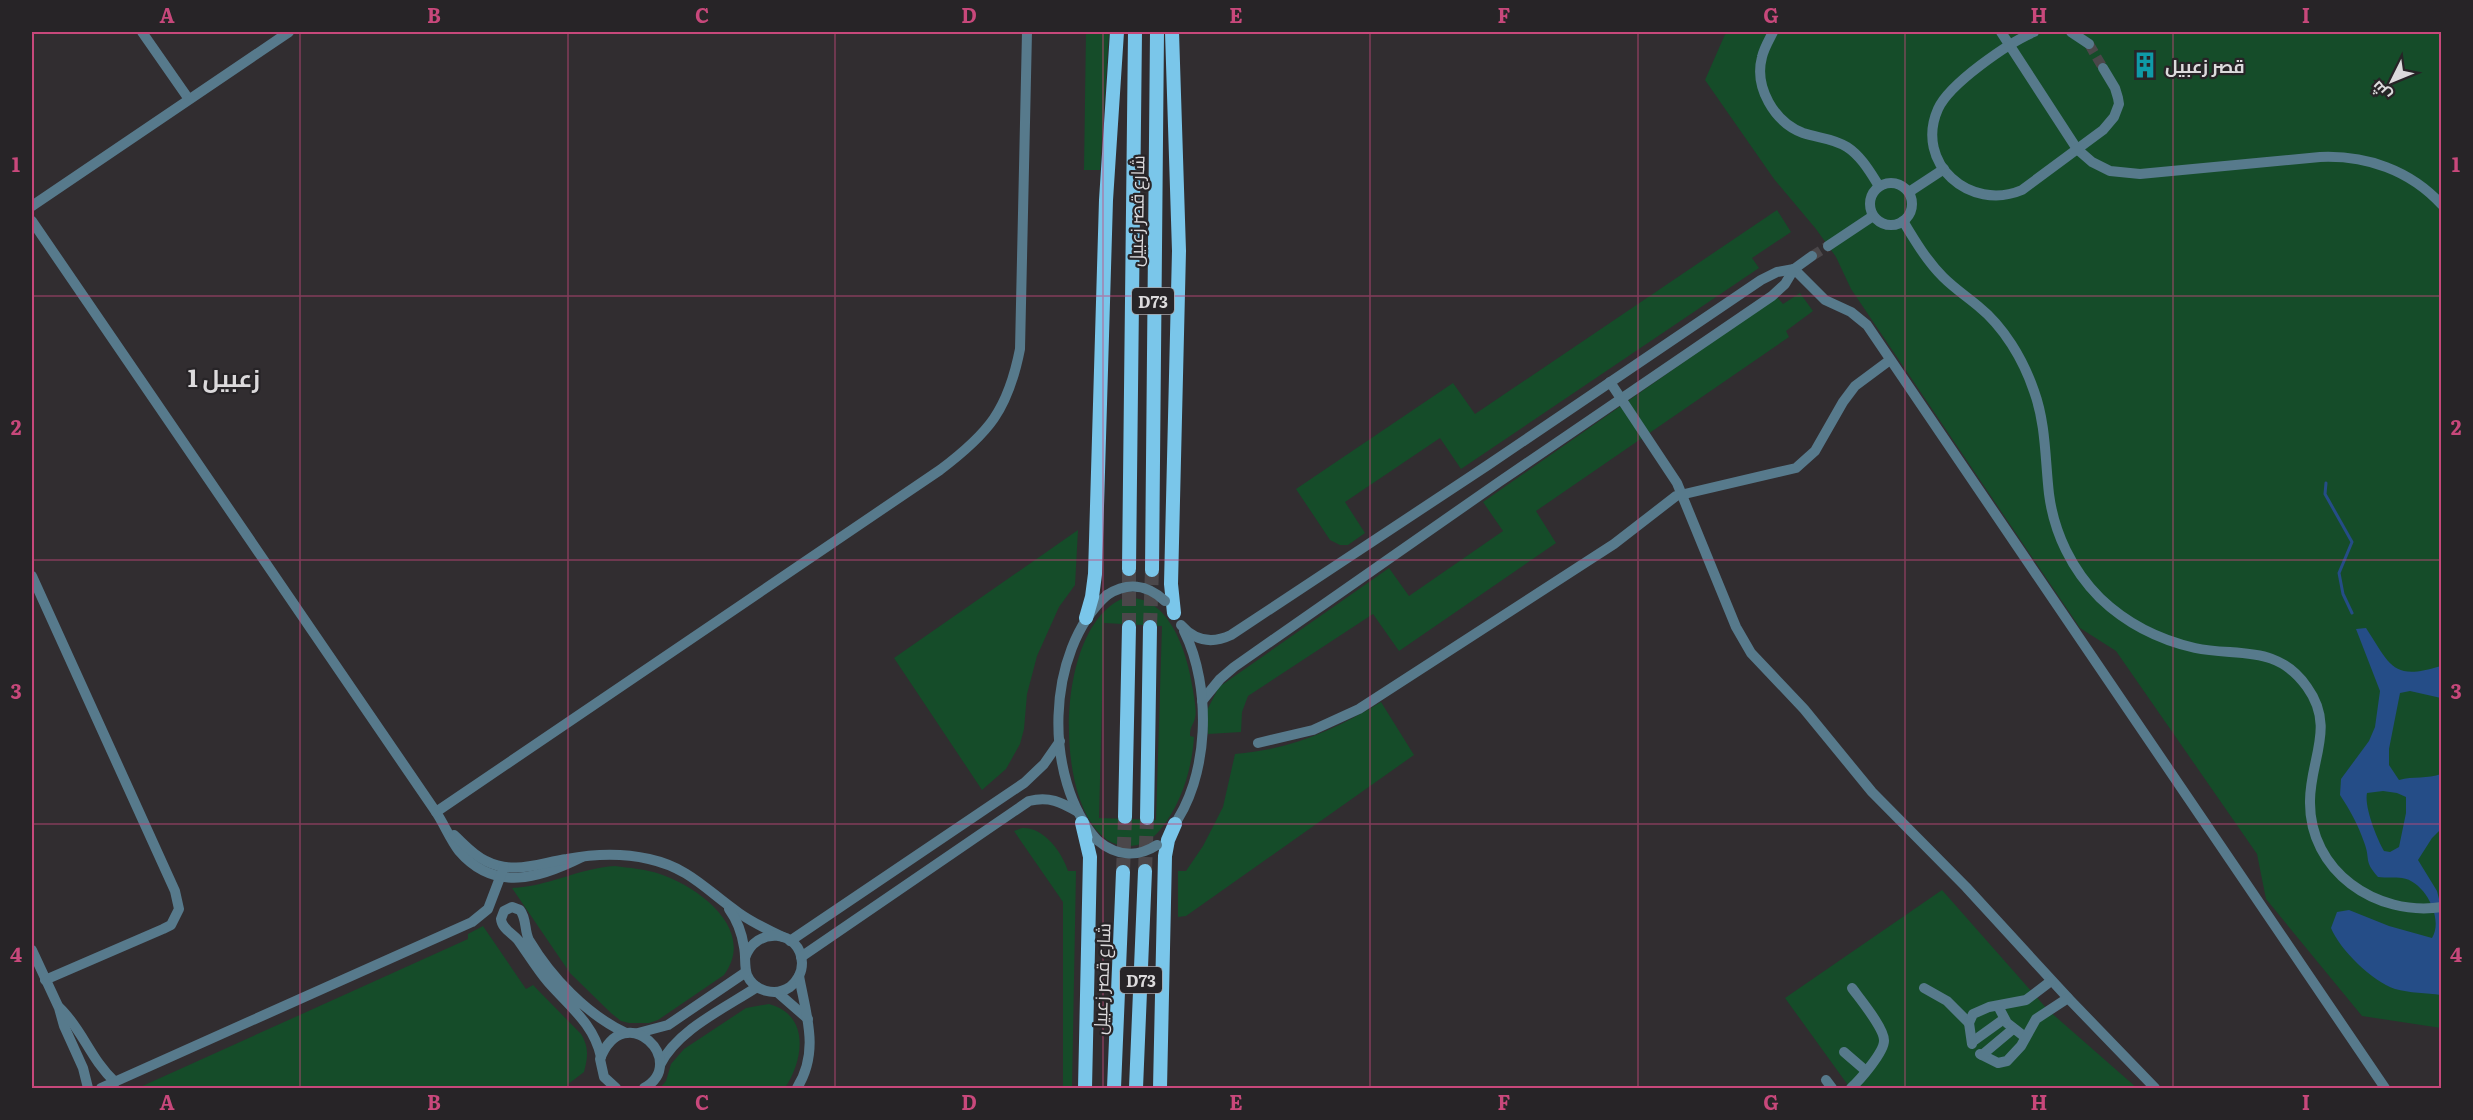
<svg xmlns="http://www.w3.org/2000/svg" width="2473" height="1120" font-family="Literata,Cairo,serif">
<rect width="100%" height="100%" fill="#312d30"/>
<g fill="#154c29" fill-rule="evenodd">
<polygon points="1086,32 1109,32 1100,170 1084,170"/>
<polygon points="1726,32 2441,32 2441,1028 2362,1016 2266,899 2257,854 2116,651 2080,628 1851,289 1836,257 1816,229 1774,179 1705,80"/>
<polygon points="1777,210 1791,232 1752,258 1759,268 1461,469 1440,438 1345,502 1365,533 1348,545 1340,545 1330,540 1296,489 1453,383 1475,414"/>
<polygon points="1800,293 1813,311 1786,331 1789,337 1536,511 1556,543 1399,651 1373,614 1248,696 1242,712 1241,732 1208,734 1207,710 1219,687 1389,568 1409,596 1503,531 1483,502 1777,297 1783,304"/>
<polygon points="1078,530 1075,585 1059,607 1037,656 1027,694 1024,729 1020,744 1006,769 982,790 894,658"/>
<path d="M1124,598C1170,593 1188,655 1193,690C1194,698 1197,711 1195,718C1193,726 1190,726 1190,736L1194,737C1192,769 1181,805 1160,830C1152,840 1141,846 1128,846C1054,847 1046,629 1124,598ZM1104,623L1162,626L1156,820L1099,818Z"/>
<path d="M1381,702L1414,755L1186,916L1178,917V871H1186L1203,846L1223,807L1235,754C1289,750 1335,730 1381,702Z"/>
<path d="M1022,828C1044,827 1062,852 1068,871H1076L1072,1088H1063V902L1014,831Z"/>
<path d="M615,866C630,868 645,869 660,874C699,887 757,930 724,975L658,1020L649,1023H629L621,1021L611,1013L570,973L512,888C547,887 579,868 615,866Z"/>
<polygon points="1942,890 2048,1010 2137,1088 1850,1088 1785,998"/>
<path d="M483,926L526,989L533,985L581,1034C589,1047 588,1057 584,1072L567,1085L569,1088H138L468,939V934Z"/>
<path d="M769,1004C810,1015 804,1059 785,1088H660L666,1081L671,1064L684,1049L746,1008Z"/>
</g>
<path fill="#254d87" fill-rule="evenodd" d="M2366,628C2391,666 2392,681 2441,666V698L2410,691L2400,693L2389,749V765L2399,780C2413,776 2428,779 2441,774V829L2432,838L2418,860L2437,891L2441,907V995C2427,993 2409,993 2395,989C2372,981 2340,950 2331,928L2337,912L2349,910L2389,926L2432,938C2444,919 2425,881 2402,878C2395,877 2386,878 2378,877C2363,860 2371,860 2364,842C2358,825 2350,810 2340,795L2341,779L2369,741L2375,727L2380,691L2356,629ZM2383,791L2397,793L2406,797V813L2399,847L2390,852L2384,851C2377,839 2364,807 2367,793Z"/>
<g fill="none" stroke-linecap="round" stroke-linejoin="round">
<polyline stroke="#254d87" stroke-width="3" points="2326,483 2325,494 2352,542 2339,573 2343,594 2352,613"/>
<g stroke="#4b474a" stroke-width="10" stroke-dasharray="10 5" stroke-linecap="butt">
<polyline points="2089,44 2103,68"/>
<polyline points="1812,256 1828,246"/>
</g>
<g stroke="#4b474a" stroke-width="14" stroke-dasharray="14 7" stroke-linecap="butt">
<polyline points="1129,627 1129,569"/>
<polyline points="1150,627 1152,570"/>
<polyline points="1145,871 1147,818"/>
<polyline points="1123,872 1125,817"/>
</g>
<g stroke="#577a8c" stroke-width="10">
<polyline points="142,32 188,98"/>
<path d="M1773,32C1769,40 1764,48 1762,57C1754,87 1774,122 1803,133C1818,138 1833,138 1847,147C1861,156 1870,172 1879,186"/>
<path d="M2001,32L2077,149L2092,162L2110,171L2140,174L2320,157C2366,155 2410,170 2442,205"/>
<path d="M2034,32C2008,43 1949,84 1938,109C1914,163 1970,212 2022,190L2103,130L2114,117L2119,104L2118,98L2115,88L2103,68"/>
<polyline points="2071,32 2089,44"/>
<circle cx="1891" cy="204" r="21"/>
<polyline points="1909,192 1944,169"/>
<polyline points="32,206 289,32"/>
<path d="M32,221L436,812C444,824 450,839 459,851C495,893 540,878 582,857"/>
<path d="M1903,221C1915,241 1927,261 1943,277C1954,288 1966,296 1978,306C2004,327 2023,359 2034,391C2046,424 2045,459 2049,494C2054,533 2072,570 2100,598C2126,623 2160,640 2195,648C2238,657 2277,644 2307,687C2336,727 2310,759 2310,801C2309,871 2376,917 2442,907"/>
<polyline points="1828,246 1873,216"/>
<polyline points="1794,269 1825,300 1851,312 1867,325 2385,1088"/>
<polyline points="1610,382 1677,483 1736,627 1751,653 1804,709 1872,792 1966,887 2068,998 2155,1088"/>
<polyline points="32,576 175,891 179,909 171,925 163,929 45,980"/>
<path d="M1181,625C1195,641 1212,644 1231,635L1488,465L1761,280L1777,272L1794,269"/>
<polyline points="1202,701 1220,679 1234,667 1499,482 1772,296 1785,284 1794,269 1812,256"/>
<polyline points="1258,743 1313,730 1359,709 1614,544 1676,496 1796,468 1815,451 1843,402 1855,386 1890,360"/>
<path d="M436,812L940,470C989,433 1008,410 1020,349L1027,32"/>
<path d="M1171,829C1210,778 1212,687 1184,631"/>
<path d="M454,835C464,844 473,855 486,861C513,875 539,863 567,859C594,854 622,853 649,859C690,868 707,891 739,913C753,923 768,930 783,937"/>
<path d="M1097,840C1043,779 1045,651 1107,595"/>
<path d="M729,909C737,920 742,934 744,947C746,956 744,966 747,975C754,991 775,997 790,987C797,981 802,972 802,963C801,929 755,926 745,958"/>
<polyline points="790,941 1024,783 1044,764 1060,741"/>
<polyline points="32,950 59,1008 64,1026 83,1068 88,1088"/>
<path d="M801,957L1029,801C1049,796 1061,802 1078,812"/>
<polyline points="1924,988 1947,1001 1969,1023"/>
<polyline points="777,992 808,1019"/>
<polyline points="1998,1006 2007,1023 2025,1037"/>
<path d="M60,1008C82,1029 91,1060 115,1082"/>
<polyline points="638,1033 668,1025 746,972"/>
<polyline points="1972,1042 2004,1019"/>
<polyline points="1972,1044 1969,1023 1973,1014 1989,1007 2026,1000 2051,981"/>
<polyline points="1844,1052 1866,1071"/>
<polyline points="1980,1054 1998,1063 2007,1061 2021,1046 2036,1019 2068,998"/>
<polyline points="1982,1055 2013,1029"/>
<path d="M601,1057C594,1024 569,1006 548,982C537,969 528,954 518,940C512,933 502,929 501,919L504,911L512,907L520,910C527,919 524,930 529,940C551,977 587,1015 626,1033"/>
<path d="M660,1065C677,1030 725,1008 757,987"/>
<polyline points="1826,1080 1832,1088"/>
<polyline points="101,1088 472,922 488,909 504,867"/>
<path d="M616,1088L604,1077L600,1059C625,996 690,1063 644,1088"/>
<path d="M797,1088C820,1051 806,1015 799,976"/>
<path d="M1851,1088C1860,1080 1884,1052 1884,1041C1885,1029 1860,999 1852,988"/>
</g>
<g stroke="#7ac6ea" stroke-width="14">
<polyline points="1172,32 1179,251 1171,584 1174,613"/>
<polyline points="1129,569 1135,32"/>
<polyline points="1152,570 1157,32"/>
<polyline points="1086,618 1092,597 1095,574 1106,200 1117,32"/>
<polyline points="1125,817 1129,627"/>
<polyline points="1147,818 1150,627"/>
<polyline points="1082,823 1090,857 1085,1088"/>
<polyline points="1114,1088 1123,872"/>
<polyline points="1136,1088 1145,871"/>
<polyline points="1160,1088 1165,856 1168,840 1175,824"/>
</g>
<g stroke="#577a8c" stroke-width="10">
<path d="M1107,595C1127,582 1147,584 1165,601"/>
<path d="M1097,840C1116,856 1137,858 1157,845"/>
</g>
</g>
<path fill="none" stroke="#c8487b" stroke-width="1.5" stroke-opacity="0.55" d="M300,32V1088M568,32V1088M835,32V1088M1103,32V1088M1370,32V1088M1638,32V1088M1905,32V1088M2173,32V1088M32,296H2442M32,560H2442M32,824H2442"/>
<defs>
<g id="building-bare" transform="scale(2.07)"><path d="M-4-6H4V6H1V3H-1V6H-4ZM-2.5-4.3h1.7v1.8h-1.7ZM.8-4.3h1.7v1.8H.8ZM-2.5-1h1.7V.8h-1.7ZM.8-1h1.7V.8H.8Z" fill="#0f9aa8" stroke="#272427" stroke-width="2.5" paint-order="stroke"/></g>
</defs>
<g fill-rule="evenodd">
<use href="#building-bare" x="2145" y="65"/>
</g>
<g text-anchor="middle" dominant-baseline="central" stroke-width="4.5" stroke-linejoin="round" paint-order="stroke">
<g fill="#272427" stroke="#a6a3a6" stroke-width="1.5">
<rect x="1132" y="288" width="42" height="26" rx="4.5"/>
<rect x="1120" y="967" width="42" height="26" rx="4.5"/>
</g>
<g font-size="16" font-weight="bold" fill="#dcdadc">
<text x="1153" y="301">D73</text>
<text x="1141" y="980">D73</text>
</g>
<g font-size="18" font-weight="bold" fill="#dcdadc" stroke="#272427" text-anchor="start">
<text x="2165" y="65">قصر زعبيل</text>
</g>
<g font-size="18" fill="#dcdadc" stroke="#272427">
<text transform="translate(1136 211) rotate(-89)">شارع قصر زعبيل</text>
<text transform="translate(1101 979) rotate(-88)">شارع قصر زعبيل</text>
</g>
<g font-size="24" font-weight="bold" fill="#dcdadc" stroke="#272427">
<text x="224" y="376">زعبيل 1</text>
</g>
</g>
<rect width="2473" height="1120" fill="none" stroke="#272427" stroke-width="66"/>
<g transform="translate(2392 81) rotate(227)" stroke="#272427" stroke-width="4.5" paint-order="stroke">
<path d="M0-4.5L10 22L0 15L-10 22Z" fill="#dcdadc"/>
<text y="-9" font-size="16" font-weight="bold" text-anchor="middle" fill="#dcdadc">ش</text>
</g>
<rect x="33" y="33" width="2407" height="1054" fill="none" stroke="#c8487b" stroke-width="2"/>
<g font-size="20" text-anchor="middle" font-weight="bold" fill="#c8487b">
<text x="167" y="23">A</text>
<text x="434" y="23">B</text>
<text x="702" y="23">C</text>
<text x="969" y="23">D</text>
<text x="1236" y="23">E</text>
<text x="1504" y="23">F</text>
<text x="1771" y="23">G</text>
<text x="2039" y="23">H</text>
<text x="2306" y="23">I</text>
<text x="16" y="172">1</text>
<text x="2456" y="172">1</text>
<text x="16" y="435">2</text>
<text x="2456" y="435">2</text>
<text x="16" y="699">3</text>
<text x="2456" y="699">3</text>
<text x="16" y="962">4</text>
<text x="2456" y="962">4</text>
<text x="167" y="1110">A</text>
<text x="434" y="1110">B</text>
<text x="702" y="1110">C</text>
<text x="969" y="1110">D</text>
<text x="1236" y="1110">E</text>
<text x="1504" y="1110">F</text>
<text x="1771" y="1110">G</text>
<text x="2039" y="1110">H</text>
<text x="2306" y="1110">I</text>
</g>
</svg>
